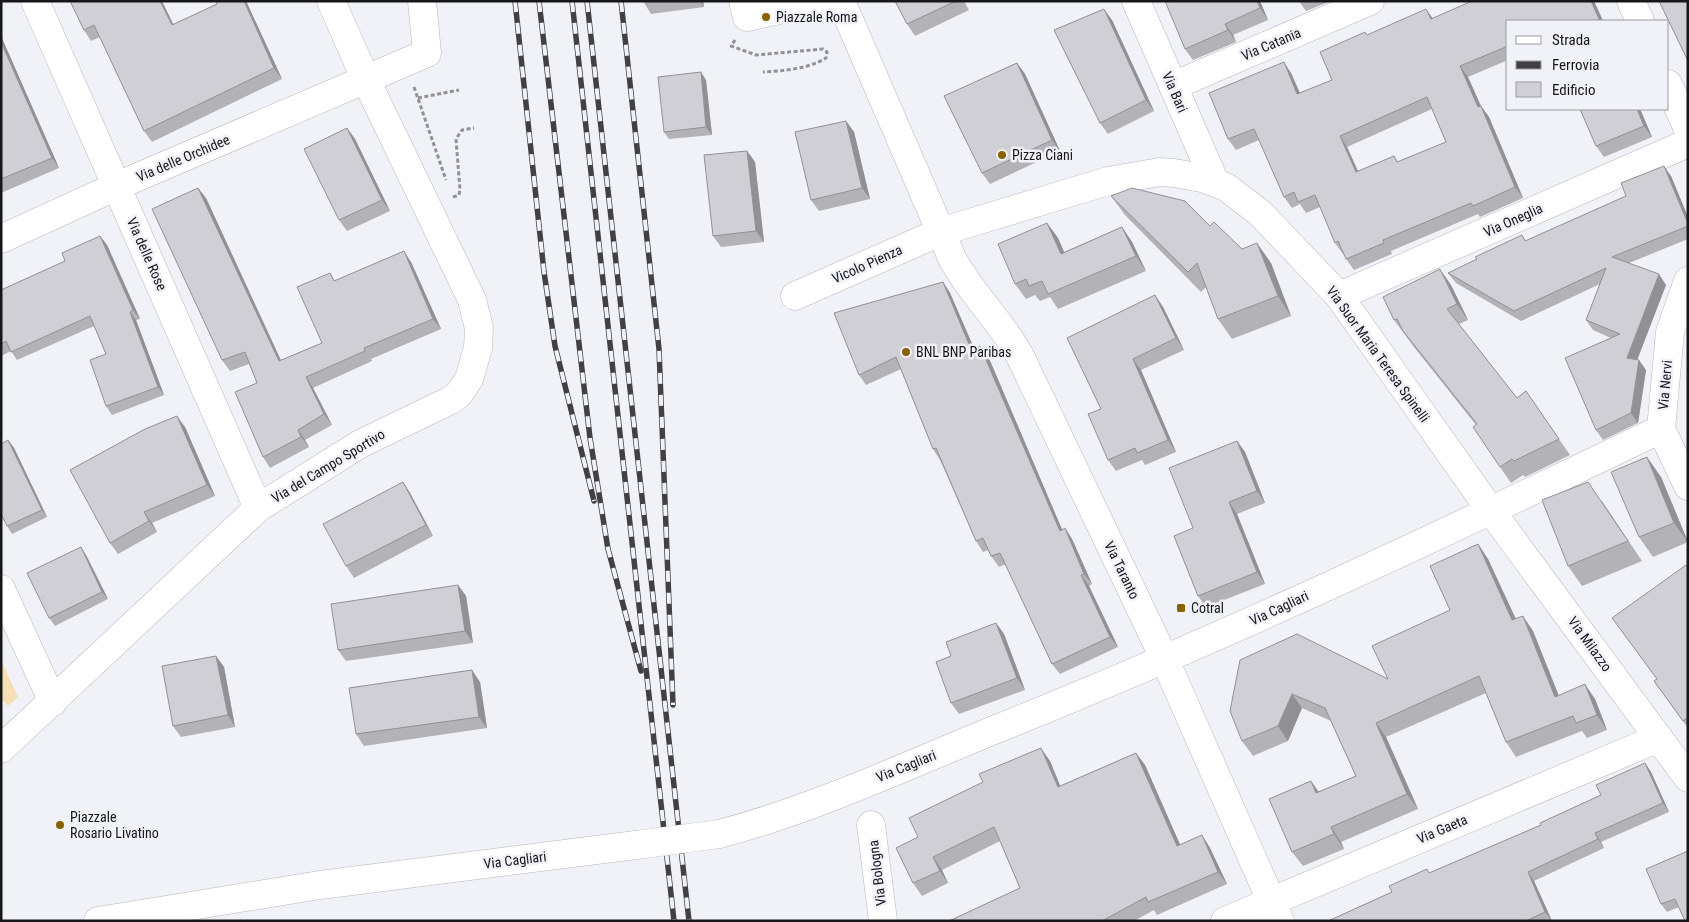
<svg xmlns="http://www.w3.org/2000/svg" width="1689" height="922" font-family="'Roboto Condensed',sans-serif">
<rect width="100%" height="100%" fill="#f1f2f8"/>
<polygon fill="#f7dfb5" points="1,660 18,697 8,706 1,698"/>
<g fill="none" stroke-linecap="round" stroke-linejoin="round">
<g stroke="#b6b7bc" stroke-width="29">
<g id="minor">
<polyline points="35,1 258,508"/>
<polyline points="743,1 747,17 821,1"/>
<path d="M841,1L952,258C971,294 1001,321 1020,356L1165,660L1280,921"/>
<polyline points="1136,1 1215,182"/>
<polyline points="1631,1 1640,21"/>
<polyline points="1668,84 1688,129"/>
<polyline points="1173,86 1370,1"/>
<polyline points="1,239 117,186 427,53 422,1"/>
<polyline points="1688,281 1670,332 1661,429 1688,486"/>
<polyline points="795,296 940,232 1108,181 1160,172 1174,173 1202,178 1226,187 1260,213 1339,296 1491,511 1688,778"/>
<polyline points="1339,296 1688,143"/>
<polyline points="1,589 53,702"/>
<polyline points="1,749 258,508 360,444 451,400 459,394 469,379 478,348 479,328 472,300 366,80 331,1"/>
<polyline points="871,825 883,921"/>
<path d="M719,834C814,809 904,767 994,730C1221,639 1442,535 1661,429"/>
<polyline points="98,921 320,885 636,845"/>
<polyline points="1225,921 1659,738"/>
</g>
</g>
<g stroke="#919196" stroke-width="3" stroke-dasharray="4 2.5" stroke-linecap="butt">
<path d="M735,40L731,46L756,55L823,49L827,52L826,58C808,69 783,71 763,72"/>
<polyline points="414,87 446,180"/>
<polyline points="418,98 459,90"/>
<polyline points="453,197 459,195 460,190 456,139 462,130 474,128"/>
</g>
<use href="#minor" stroke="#fff" stroke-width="28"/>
<g stroke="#414144" stroke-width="5.5">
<g id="rail">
<polyline points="515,1 544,272 555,346 594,501"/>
<polyline points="539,1 590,438 608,549 641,671"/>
<polyline points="572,1 674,921"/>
<polyline points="587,1 689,921"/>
<polyline points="621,1 659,349 673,705"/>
</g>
</g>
<use href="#rail" stroke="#f1f2f8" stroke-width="4" stroke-dasharray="11" stroke-linecap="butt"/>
<g stroke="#b6b7bc" stroke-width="29" stroke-linecap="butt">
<polyline id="minor-bridge" points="636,845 719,834"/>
</g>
<use href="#minor-bridge" stroke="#fff" stroke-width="28"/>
</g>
<g fill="#b2b2b7" fill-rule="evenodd">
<polygon points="70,1 174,25 217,4 216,1 246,1 282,79 152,142 144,131 100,37 91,41 84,30"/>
<polygon points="643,1 703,1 704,7 651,14"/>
<polygon points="895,1 964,1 969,10 915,36 907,24"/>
<polygon points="1260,1 1268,20 1233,35 1236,42 1193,60 1185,49"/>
<polygon points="1299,1 1331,1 1306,11"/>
<path d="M1472,1H1594L1603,21H1508V60L1468,77L1481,106L1489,117L1523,198L1480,217L1478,214L1391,251L1392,254L1354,270L1346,259L1344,253L1343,254L1335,243L1320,207L1306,213L1300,204L1292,208L1284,197L1259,140L1236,150L1228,139L1291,73L1300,93L1332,80L1368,35L1433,19ZM1432,109L1446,142L1398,162L1394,156L1358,171L1347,147Z"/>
<polygon points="1112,20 1154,111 1108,134 1100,123"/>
<polygon points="1,36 59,168 1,193"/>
<polygon points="1017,63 1025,74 1060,151 990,184 982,173"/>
<polygon points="706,80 712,135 669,139 664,132"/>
<polygon points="1580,109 1640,109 1652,137 1604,157 1596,146"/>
<polygon points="846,121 854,132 870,199 819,211 811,200"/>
<polygon points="347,128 355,139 390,211 347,231 339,220"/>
<polygon points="747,151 755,162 764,242 721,247 713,236"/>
<polygon points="1671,176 1688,217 1688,239 1629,263 1666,285 1637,360 1646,370 1638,423 1603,440 1596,430 1611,338 1593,330 1586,320 1600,284 1521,321 1456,283 1448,273 1526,241"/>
<polygon points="1111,196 1210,226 1242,249 1271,263 1291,316 1232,339 1218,319 1206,287 1201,292 1125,215"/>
<polygon points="206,198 281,360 322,343 330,273 335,281 411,262 441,329 371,359 372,361 313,388 332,425 305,440 309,447 270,468 263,457 257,383 249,364 230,371 222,360"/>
<polygon points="1047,223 1058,238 1064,252 1122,227 1132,242 1146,271 1058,309 1050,297 1040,301 1035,295 1026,299 1015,284"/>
<polygon points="100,236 107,245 140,319 136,320 164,395 112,415 106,406 106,354 94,326 17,360 11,351 1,356 1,290 65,261"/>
<polygon points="943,282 950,293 974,348 988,356 1062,530 1065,528 1072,539 1092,584 1089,586 1118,647 1060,674 1052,664 1006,564 999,567 991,556 988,550 983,552 976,541 940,460 933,449 901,369 866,385 859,375"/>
<polygon points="1451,285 1468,320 1459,324 1517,398 1526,391 1570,455 1525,477 1523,475 1511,483 1500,467 1476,425 1414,347 1394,320"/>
<polygon points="1155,295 1163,307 1184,350 1141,370 1176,452 1145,465 1142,460 1116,471 1108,460 1101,409"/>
<polygon points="185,427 215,496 152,523 157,532 118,554 110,543"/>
<polygon points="8,440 14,448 47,517 12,534 7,526"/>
<polygon points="1237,441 1245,452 1265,503 1237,514 1265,584 1206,607 1198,596 1193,528"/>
<polygon points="1661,477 1688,542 1653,557 1639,537"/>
<polygon points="403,482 410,493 433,536 354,578 346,566"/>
<polygon points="1602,501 1642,561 1582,586 1568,566"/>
<polygon points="1478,544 1488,559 1516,619 1533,631 1558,695 1595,699 1607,730 1587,738 1582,731 1516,757 1506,742 1486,693 1386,737 1418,809 1341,842 1344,849 1303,866 1292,852 1311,781 1319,792 1356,776 1331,721 1302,708 1288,741 1253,756 1242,741 1240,660 1388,679 1450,610"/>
<polygon points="86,555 108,599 55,626 49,618"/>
<polygon points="1688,568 1688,728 1654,681 1656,679"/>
<polygon points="458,585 466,596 473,643 346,661 338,650"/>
<polygon points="996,623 1004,634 1025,690 959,714 951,703 951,656"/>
<polygon points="216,656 224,667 235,727 181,737 173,726"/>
<polygon points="480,682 487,728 364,746 356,734"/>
<polygon points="1136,753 1145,765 1180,845 1202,835 1210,848 1227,884 1157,915 1154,910 1134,921 949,921 1020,888 1000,841 942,870 948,883 922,896 913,883 918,837 1050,761 1060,786"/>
<polygon points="1645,763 1651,772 1669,812 1601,842 1604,848 1534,881 1552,921 1328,921 1392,892 1430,873 1541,825 1601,795"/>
<polygon points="1688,851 1679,907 1667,912 1661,904"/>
</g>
<g fill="#919195">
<polygon points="160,1 162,1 179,36 172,25"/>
<polygon points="244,1 246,1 282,79 274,68"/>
<polygon points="700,1 703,1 704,7"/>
<polygon points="1257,1 1260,1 1268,20 1260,8"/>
<polygon points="1591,1 1594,1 1603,21 1600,21"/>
<polygon points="1104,9 1112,20 1154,111 1146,100"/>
<polygon points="1426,9 1434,20 1431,19"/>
<polygon points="1225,24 1233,35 1236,42 1228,30"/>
<polygon points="1,36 59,168 52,158 1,42"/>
<polygon points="1284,62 1291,73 1305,105 1297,94"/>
<polygon points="1017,63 1025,74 1060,151 1052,140"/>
<polygon points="1460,66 1468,77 1486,118 1478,107"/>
<polygon points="701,72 706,80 712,135 706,127"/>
<polygon points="1481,106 1489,117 1523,198 1515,187"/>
<polygon points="1637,109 1640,109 1652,137 1644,126"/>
<polygon points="846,121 854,132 870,199 862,188"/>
<polygon points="347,128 355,139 390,211 382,200"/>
<polygon points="1340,136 1347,147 1363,183 1356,172"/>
<polygon points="747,151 755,162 764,242 756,231"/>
<polygon points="1664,166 1671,176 1688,217 1688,224"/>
<polygon points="198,188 206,198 286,372 279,361"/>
<polygon points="1047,223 1058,238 1071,268 1061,254"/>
<polygon points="1122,227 1132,242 1146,271 1136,256"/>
<polygon points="100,236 107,245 140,319 133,310"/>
<polygon points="1257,243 1271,263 1291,316 1278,296"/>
<polygon points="404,251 411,262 441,329 433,319"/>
<polygon points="1440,269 1451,285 1468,320 1457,304"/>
<polygon points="1659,274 1666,285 1634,368 1627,358"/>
<polygon points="943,282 950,293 979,360 971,349"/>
<polygon points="1155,295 1163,307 1184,350 1176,338"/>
<polygon points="130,312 136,320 164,395 158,387"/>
<polygon points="980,346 988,356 1067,541 1060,531"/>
<polygon points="1133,359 1141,370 1176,452 1168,440"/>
<polygon points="1639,360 1646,370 1638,423 1631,413"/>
<polygon points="306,377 313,388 332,425 324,414"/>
<polygon points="177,416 185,427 215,496 207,485"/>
<polygon points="298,430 305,440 309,447 301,437"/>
<polygon points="8,440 14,448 47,517 42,510"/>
<polygon points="1237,441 1245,452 1265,503 1257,491"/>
<polygon points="1647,457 1661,477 1688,542 1674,523"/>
<polygon points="403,482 410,493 433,536 426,525"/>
<polygon points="1229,502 1237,514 1265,584 1257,572"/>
<polygon points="144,512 152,523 157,532 149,521"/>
<polygon points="1065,528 1072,539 1092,584 1084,574"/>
<polygon points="1478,544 1488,559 1523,635 1512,620"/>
<polygon points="81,547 86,555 108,599 102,592"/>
<polygon points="1081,575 1089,586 1118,647 1110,637"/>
<polygon points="458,585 466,596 473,643 465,631"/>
<polygon points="1523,616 1533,631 1565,711 1555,697"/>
<polygon points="996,623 1004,634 1025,690 1017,678"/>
<polygon points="216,656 224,667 235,727 228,715"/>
<polygon points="472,670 480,682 487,728 479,717"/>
<polygon points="1585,684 1595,699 1607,730 1597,715"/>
<polygon points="1292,694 1302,708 1288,741 1278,726"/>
<polygon points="1376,723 1386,737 1418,809 1407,794"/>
<polygon points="1041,748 1050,761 1066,800 1058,787"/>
<polygon points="1136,753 1145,765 1186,858 1177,846"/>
<polygon points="1645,763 1651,772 1669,812 1663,803"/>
<polygon points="1311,781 1321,796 1316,793"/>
<polygon points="1331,827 1341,842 1344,849 1334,834"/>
<polygon points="1595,833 1601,842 1604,848 1598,839"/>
<polygon points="1202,835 1210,848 1227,884 1218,872"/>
<polygon points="933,857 942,870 948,883 940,871"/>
<polygon points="1528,872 1534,881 1552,921 1545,912"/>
</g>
<g fill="#cfcfd5" stroke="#919195" fill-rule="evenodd">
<polygon points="70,1 160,1 172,25 217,4 216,1 244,1 274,68 144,131 94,25 84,30"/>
<polygon points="895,1 956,1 907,24"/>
<polygon points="1165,1 1257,1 1260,8 1225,24 1228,30 1185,49"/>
<path d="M1472,1H1591L1600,21H1508V46L1460,66L1478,107L1481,106L1515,187L1473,206L1471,203L1383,240L1384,243L1346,259L1338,241L1335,243L1315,195L1298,202L1294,192L1284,197L1254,129L1228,139L1209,93L1284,62L1297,94L1332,80L1320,52L1365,32L1367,35L1426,9L1431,19ZM1427,97L1446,142L1397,162L1394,156L1356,172L1340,136Z"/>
<polygon points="1659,1 1688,1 1688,61"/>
<polygon points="1104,9 1146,100 1100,123 1054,30"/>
<polygon points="1,42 52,158 1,179"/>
<polygon points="1017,63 1052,140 982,173 944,96"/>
<polygon points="701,72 706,127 664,132 658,77"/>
<polygon points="1580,109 1637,109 1644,126 1596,146"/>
<polygon points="846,121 862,188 811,200 795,132"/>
<polygon points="347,128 382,200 339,220 304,149"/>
<polygon points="747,151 756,231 713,236 704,155"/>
<polygon points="1664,166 1688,224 1688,226 1612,257 1659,274 1627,358 1639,360 1631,413 1596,430 1565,358 1620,334 1586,320 1606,268 1514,311 1448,273 1477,259 1475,257 1522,235 1525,241 1626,196 1621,183"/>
<polygon points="198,188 279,361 322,343 297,287 330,273 334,281 404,251 433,319 364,348 365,351 306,377 324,414 298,430 301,437 263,457 235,392 257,383 245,352 222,360 152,209"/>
<polygon points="1132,188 1185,201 1210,226 1214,222 1242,249 1257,243 1278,296 1218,319 1197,263 1188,272 1111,196"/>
<polygon points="1047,223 1061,254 1122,227 1136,256 1048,294 1042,281 1029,286 1026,279 1015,284 998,244"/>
<polygon points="100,236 133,310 130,312 158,387 106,406 90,360 106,354 90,316 11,352 6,341 1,344 1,290 65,261 62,253"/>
<polygon points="1440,269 1457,304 1447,309 1517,398 1526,391 1559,439 1514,461 1512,459 1500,467 1473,427 1477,424 1403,331 1397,319 1394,320 1383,297"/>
<polygon points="943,282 971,349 980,346 1060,531 1065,528 1084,574 1081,575 1110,637 1052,664 1000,553 991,556 983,538 976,541 936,448 933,449 896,357 859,375 834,313"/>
<polygon points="1155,295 1176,338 1133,359 1168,440 1137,453 1135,448 1108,460 1088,414 1101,409 1067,338"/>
<polygon points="177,416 207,485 144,512 149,521 110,543 70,470 145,429"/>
<polygon points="8,440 42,510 7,526 1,514 1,444"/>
<polygon points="1237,441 1257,491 1229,502 1257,572 1198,596 1174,536 1193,528 1169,468"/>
<polygon points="1647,457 1674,523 1639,537 1611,472"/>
<polygon points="403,482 426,525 346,566 323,524"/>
<polygon points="1588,482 1628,541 1568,566 1542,500"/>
<polygon points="1478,544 1512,620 1523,616 1555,697 1585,684 1597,715 1576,723 1573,716 1506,742 1479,676 1376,723 1407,794 1331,827 1334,834 1292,852 1269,799 1311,781 1316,793 1356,776 1325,708 1292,694 1278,726 1242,741 1230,711 1240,660 1297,634 1388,679 1372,646 1450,610 1430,566"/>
<polygon points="81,547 102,592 49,618 27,573"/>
<polygon points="1686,565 1688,568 1688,717 1683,721 1654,681 1657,679 1612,618"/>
<polygon points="458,585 465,631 338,650 331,604"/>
<polygon points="996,623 1017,678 951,703 936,662 951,656 946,642"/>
<polygon points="216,656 228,715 173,726 162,666"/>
<polygon points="472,670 479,717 356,734 349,688"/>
<polygon points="1041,748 1058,787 1136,753 1177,846 1202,835 1218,872 1148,902 1146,897 1102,921 949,921 1020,888 994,827 933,857 940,871 913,883 896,848 918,837 909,818 983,782 979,774"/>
<polygon points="1645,763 1663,803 1595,833 1598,839 1528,872 1545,912 1526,921 1328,921 1392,892 1389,886 1427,869 1429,873 1541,825 1540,823 1601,795 1596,785"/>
<polygon points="1688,851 1688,921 1685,921 1675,899 1661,904 1646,869"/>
</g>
<g fill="#886100" stroke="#f1f2f8" stroke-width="2">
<circle cx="766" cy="17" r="5"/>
<circle cx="1002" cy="155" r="5"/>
<circle cx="906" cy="352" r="5"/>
<rect x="1176" y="603" width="10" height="10" rx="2.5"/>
<circle cx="60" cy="825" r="5"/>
</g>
<g text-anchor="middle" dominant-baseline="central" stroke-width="5" stroke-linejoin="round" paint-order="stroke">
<g font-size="14" fill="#171719" stroke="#f1f2f8" text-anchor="start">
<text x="776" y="17">Piazzale Roma</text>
<text x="1012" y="155">Pizza Ciani</text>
<text x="916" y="352">BNL BNP Paribas</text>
<text x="1191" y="608">Cotral</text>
<text x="70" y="817">Piazzale<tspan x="70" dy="16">Rosario Livatino</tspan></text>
</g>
<g font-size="14" fill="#171719" stroke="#f1f2f8">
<text transform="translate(1271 44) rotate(-23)">Via Catania</text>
<text transform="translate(1175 92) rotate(66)">Via Bari</text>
<text transform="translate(183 158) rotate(-23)">Via delle Orchidee</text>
<text transform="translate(1513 220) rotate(-24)">Via Oneglia</text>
<text transform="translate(147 254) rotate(66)">Via delle Rose</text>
<text transform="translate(867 264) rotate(-24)">Vicolo Pienza</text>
<text transform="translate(1378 354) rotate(54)">Via Suor Maria Teresa Spinelli</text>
<text transform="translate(1665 385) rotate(-85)">Via Nervi</text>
<text transform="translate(328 466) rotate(-31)">Via del Campo Sportivo</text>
<text transform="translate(1122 570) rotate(64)">Via Taranto</text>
<text transform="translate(1279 608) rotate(-25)">Via Cagliari</text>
<text transform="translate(1590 644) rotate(54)">Via Milazzo</text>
<text transform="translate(906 766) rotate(-22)">Via Cagliari</text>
<text transform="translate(1442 829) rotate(-23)">Via Gaeta</text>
<text transform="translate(515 860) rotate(-7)">Via Cagliari</text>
<text transform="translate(877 873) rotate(-97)">Via Bologna</text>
</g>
</g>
<rect width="1689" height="922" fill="none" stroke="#171719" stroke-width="5"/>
<rect x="1506" y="20" width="162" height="90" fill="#f1f2f8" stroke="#9a9a9f"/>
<rect x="1516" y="36" width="25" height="8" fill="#ffffff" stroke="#9a9a9f"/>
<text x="1552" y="45" font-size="15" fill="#171719">Strada</text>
<rect x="1516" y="61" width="25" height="8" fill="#414144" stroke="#9a9a9f"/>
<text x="1552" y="70" font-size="15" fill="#171719">Ferrovia</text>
<rect x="1516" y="82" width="25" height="15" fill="#cfcfd5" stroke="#9a9a9f"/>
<text x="1552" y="95" font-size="15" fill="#171719">Edificio</text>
</svg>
